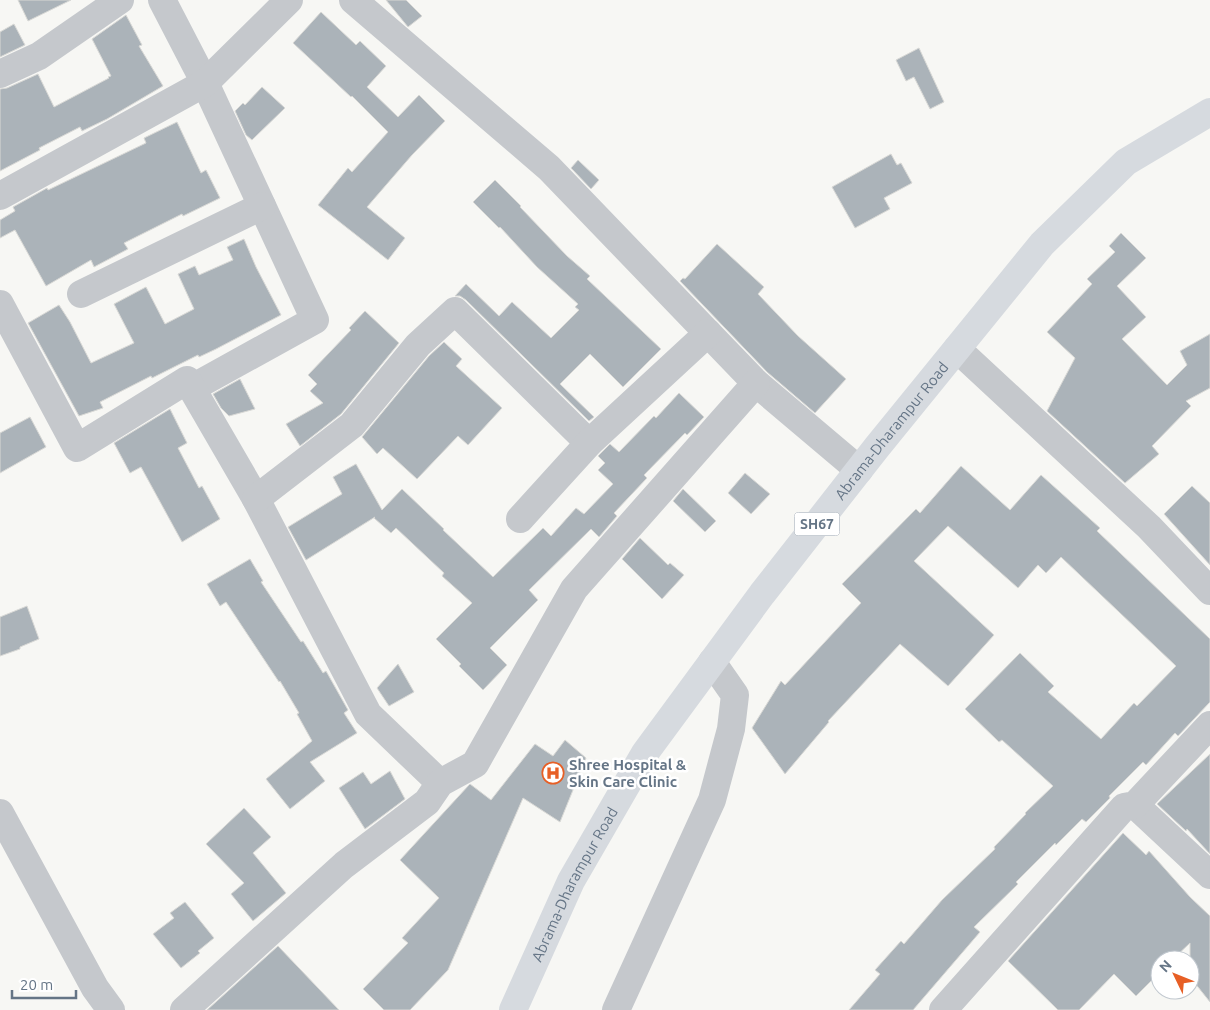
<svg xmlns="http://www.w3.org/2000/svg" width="1210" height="1010" font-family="Ubuntu,sans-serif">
<rect width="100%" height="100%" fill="#f7f7f4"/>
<g fill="#abb3b9" stroke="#d9d9d6">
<polygon points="18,0 71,0 28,21"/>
<polygon points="386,0 406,0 422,16 408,27"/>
<polygon points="321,12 356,45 360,41 386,66 367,87 398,117 419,95 445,121 412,155 367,207 405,238 388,260 318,205 348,168 352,172 388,132 352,96 351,97 293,43"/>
<polygon points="126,15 142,45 139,46 163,86 107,119 82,131 80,127 39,148 40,150 0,171 0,89 7,88 38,74 54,107 109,78 108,77 111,76 92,39"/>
<polygon points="14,24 25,45 0,57 0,32"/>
<polygon points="919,48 944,102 930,109 914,77 906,81 896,60"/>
<polygon points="262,87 285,108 252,140 246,135 235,111 243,103 245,105"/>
<polygon points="177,122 201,173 206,170 220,198 183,216 182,214 124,243 128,249 94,267 91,260 46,286 15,230 0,238 0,220 15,211 13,207 47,188 48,190 146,143 144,138"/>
<polygon points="891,154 897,165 901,163 912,183 884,198 890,209 855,228 832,187"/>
<polygon points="578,160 599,180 591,189 571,168"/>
<polygon points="495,180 521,206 520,207 567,256 590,276 587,279 661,349 623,387 590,354 560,384 594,417 589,421 466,300 460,296 455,296 466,284 499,316 512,302 551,338 579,310 575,307 578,304 537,267 500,227 499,228 473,202"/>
<polygon points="1121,233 1146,258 1117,286 1146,317 1122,339 1167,385 1187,365 1180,351 1210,334 1210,388 1186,401 1191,406 1152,446 1159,454 1125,483 1047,411 1075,358 1047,332 1092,284 1087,279 1115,252 1109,246"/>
<polygon points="244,239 256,267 281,315 216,349 199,357 198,355 152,378 151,376 100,402 103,408 79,416 28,323 59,305 70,322 91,363 134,343 114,304 146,287 165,324 194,309 178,274 195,266 199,275 233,260 227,247"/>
<polygon points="717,244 764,287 758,294 798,336 846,379 815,413 767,372 680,281 683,278 685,279"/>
<polygon points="365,311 399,343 341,414 300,446 286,424 323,403 310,391 317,384 308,375 351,330 349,328"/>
<polygon points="444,342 462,359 456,366 502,408 468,445 458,436 417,479 383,448 377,454 362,437 429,356"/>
<polygon points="240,379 255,409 229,416 221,408 213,394"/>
<polygon points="679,393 704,417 687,435 685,433 644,475 647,478 614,513 617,516 599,537 591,529 529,590 538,600 490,648 507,665 483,690 459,666 461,664 436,639 472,603 442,576 444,573 396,528 391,533 374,518 375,517 306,560 288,527 342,494 333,477 356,464 382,510 402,489 444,529 443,530 493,577 543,528 551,536 576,508 584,514 613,484 598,470 605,463 598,456 610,444 619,452 654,416 656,418"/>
<polygon points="170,409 187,443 178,448 199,488 202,486 220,519 182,542 141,467 130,473 114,443"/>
<polygon points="30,417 46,447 0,473 0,433"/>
<polygon points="961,466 1010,510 1041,475 1100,528 1097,531 1210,639 1210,702 1178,736 1175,733 1146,765 1143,762 1109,796 1110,798 1086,822 1082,819 1056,845 1055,843 1016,882 1018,884 974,927 980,932 913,1010 849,1010 880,974 875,970 901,941 904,944 942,900 995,849 994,847 1026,814 1025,813 1053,786 1002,740 999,742 965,709 1020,653 1054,686 1048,692 1101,739 1134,703 1137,706 1176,666 1061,557 1046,573 1038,565 1018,588 948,526 914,561 994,635 948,686 900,644 828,721 829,722 785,774 752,728 781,681 785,685 861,603 842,584 916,509 920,513"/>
<polygon points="745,473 770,494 751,514 728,493"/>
<polygon points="1192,486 1210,503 1210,565 1164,514"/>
<polygon points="683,489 716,521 705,532 673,501"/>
<polygon points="640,538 668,565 670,563 684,575 662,599 622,559"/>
<polygon points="250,559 263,581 261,582 301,642 303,641 323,673 326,671 348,710 344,713 357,733 310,762 325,781 290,809 266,779 312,741 297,714 299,713 280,681 279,682 226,602 220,606 207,584"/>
<polygon points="27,606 39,639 20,647 20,649 0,656 0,617"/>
<polygon points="398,664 414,692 389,706 377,688"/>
<polygon points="565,740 586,758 560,822 523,798 448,970 410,1010 384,1010 363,989 408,943 402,938 439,898 400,860 469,785 470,784 491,800 535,744 553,756"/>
<polygon points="1210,754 1210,854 1187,829 1186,831 1157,804"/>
<polygon points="390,771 405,799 365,829 339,788 363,772 371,784"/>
<polygon points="244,808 271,837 253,853 286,893 253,921 231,894 244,883 206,844"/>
<polygon points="1123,833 1146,855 1149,851 1190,897 1210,916 1210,1002 1190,977 1190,943 1172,960 1160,960 1160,972 1136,996 1114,974 1079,1010 1058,1010 1008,961"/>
<polygon points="185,902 214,938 198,951 200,953 181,968 153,934 174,918 170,913"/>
<polygon points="278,946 339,1010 207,1010"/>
</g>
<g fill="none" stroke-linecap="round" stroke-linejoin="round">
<g stroke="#c5c8cc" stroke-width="28">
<polyline points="162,0 205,83 315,320 192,388"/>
<polyline points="353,0 549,168 756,383 859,470"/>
<polyline points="0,74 39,56 120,0"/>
<polyline points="0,196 205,83 289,0"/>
<polyline points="81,294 262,206"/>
<polyline points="0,304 77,448 187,380 256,499 368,714 440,783"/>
<polyline points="957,349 1149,527 1210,591"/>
<polyline points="256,499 352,425 418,345 455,311 589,443"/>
<polyline points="520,519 589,443 708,333"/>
<polyline points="1135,805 1210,875"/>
<polyline points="0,813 95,988 111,1010"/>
<polyline points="184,1010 344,865 427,802 440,783 475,764 574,589 756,383"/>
<polyline points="616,1010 712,800 731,729 735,695 712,662"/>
<polyline points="943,1010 1124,807 1135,805 1210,725"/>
</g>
<path stroke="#d6dadf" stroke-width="28" id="s1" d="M513,1010L571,881L645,753L762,594L877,447L1042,244L1126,162L1210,112"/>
</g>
<defs>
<g id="hospital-ring" transform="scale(1.125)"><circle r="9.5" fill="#fff" stroke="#e75f25" stroke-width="1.5"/><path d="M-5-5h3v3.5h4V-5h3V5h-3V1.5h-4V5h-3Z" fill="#e75f25"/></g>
</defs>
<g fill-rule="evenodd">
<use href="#hospital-ring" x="553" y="773"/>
</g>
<g text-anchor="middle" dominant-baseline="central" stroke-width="5" stroke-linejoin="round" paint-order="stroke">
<rect fill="#fff" stroke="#939eaa" stroke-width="1" x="794.5" y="512.5" width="45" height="23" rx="4"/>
<g font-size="14" font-weight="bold" fill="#657586">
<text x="817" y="524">SH67</text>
</g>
<g font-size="15" fill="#657586" stroke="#fff">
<text stroke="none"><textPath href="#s1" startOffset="695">Abrama-Dharampur Road</textPath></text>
<text stroke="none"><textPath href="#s1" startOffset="140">Abrama-Dharampur Road</textPath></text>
</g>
<g font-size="15" font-weight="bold" fill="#657586" stroke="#fff" text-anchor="start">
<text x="569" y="764">Shree Hospital &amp;<tspan x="569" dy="17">Skin Care Clinic</tspan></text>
</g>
</g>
<g transform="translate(1175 975) rotate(313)"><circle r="24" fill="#ffffff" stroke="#c1c8cf"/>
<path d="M0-4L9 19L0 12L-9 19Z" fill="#e75f25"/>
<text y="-8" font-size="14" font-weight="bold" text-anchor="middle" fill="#657586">N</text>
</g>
<path d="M12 990v8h64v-8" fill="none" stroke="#657586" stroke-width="2.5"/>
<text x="20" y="990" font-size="15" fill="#657586" stroke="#ffffff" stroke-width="4" paint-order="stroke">20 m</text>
</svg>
